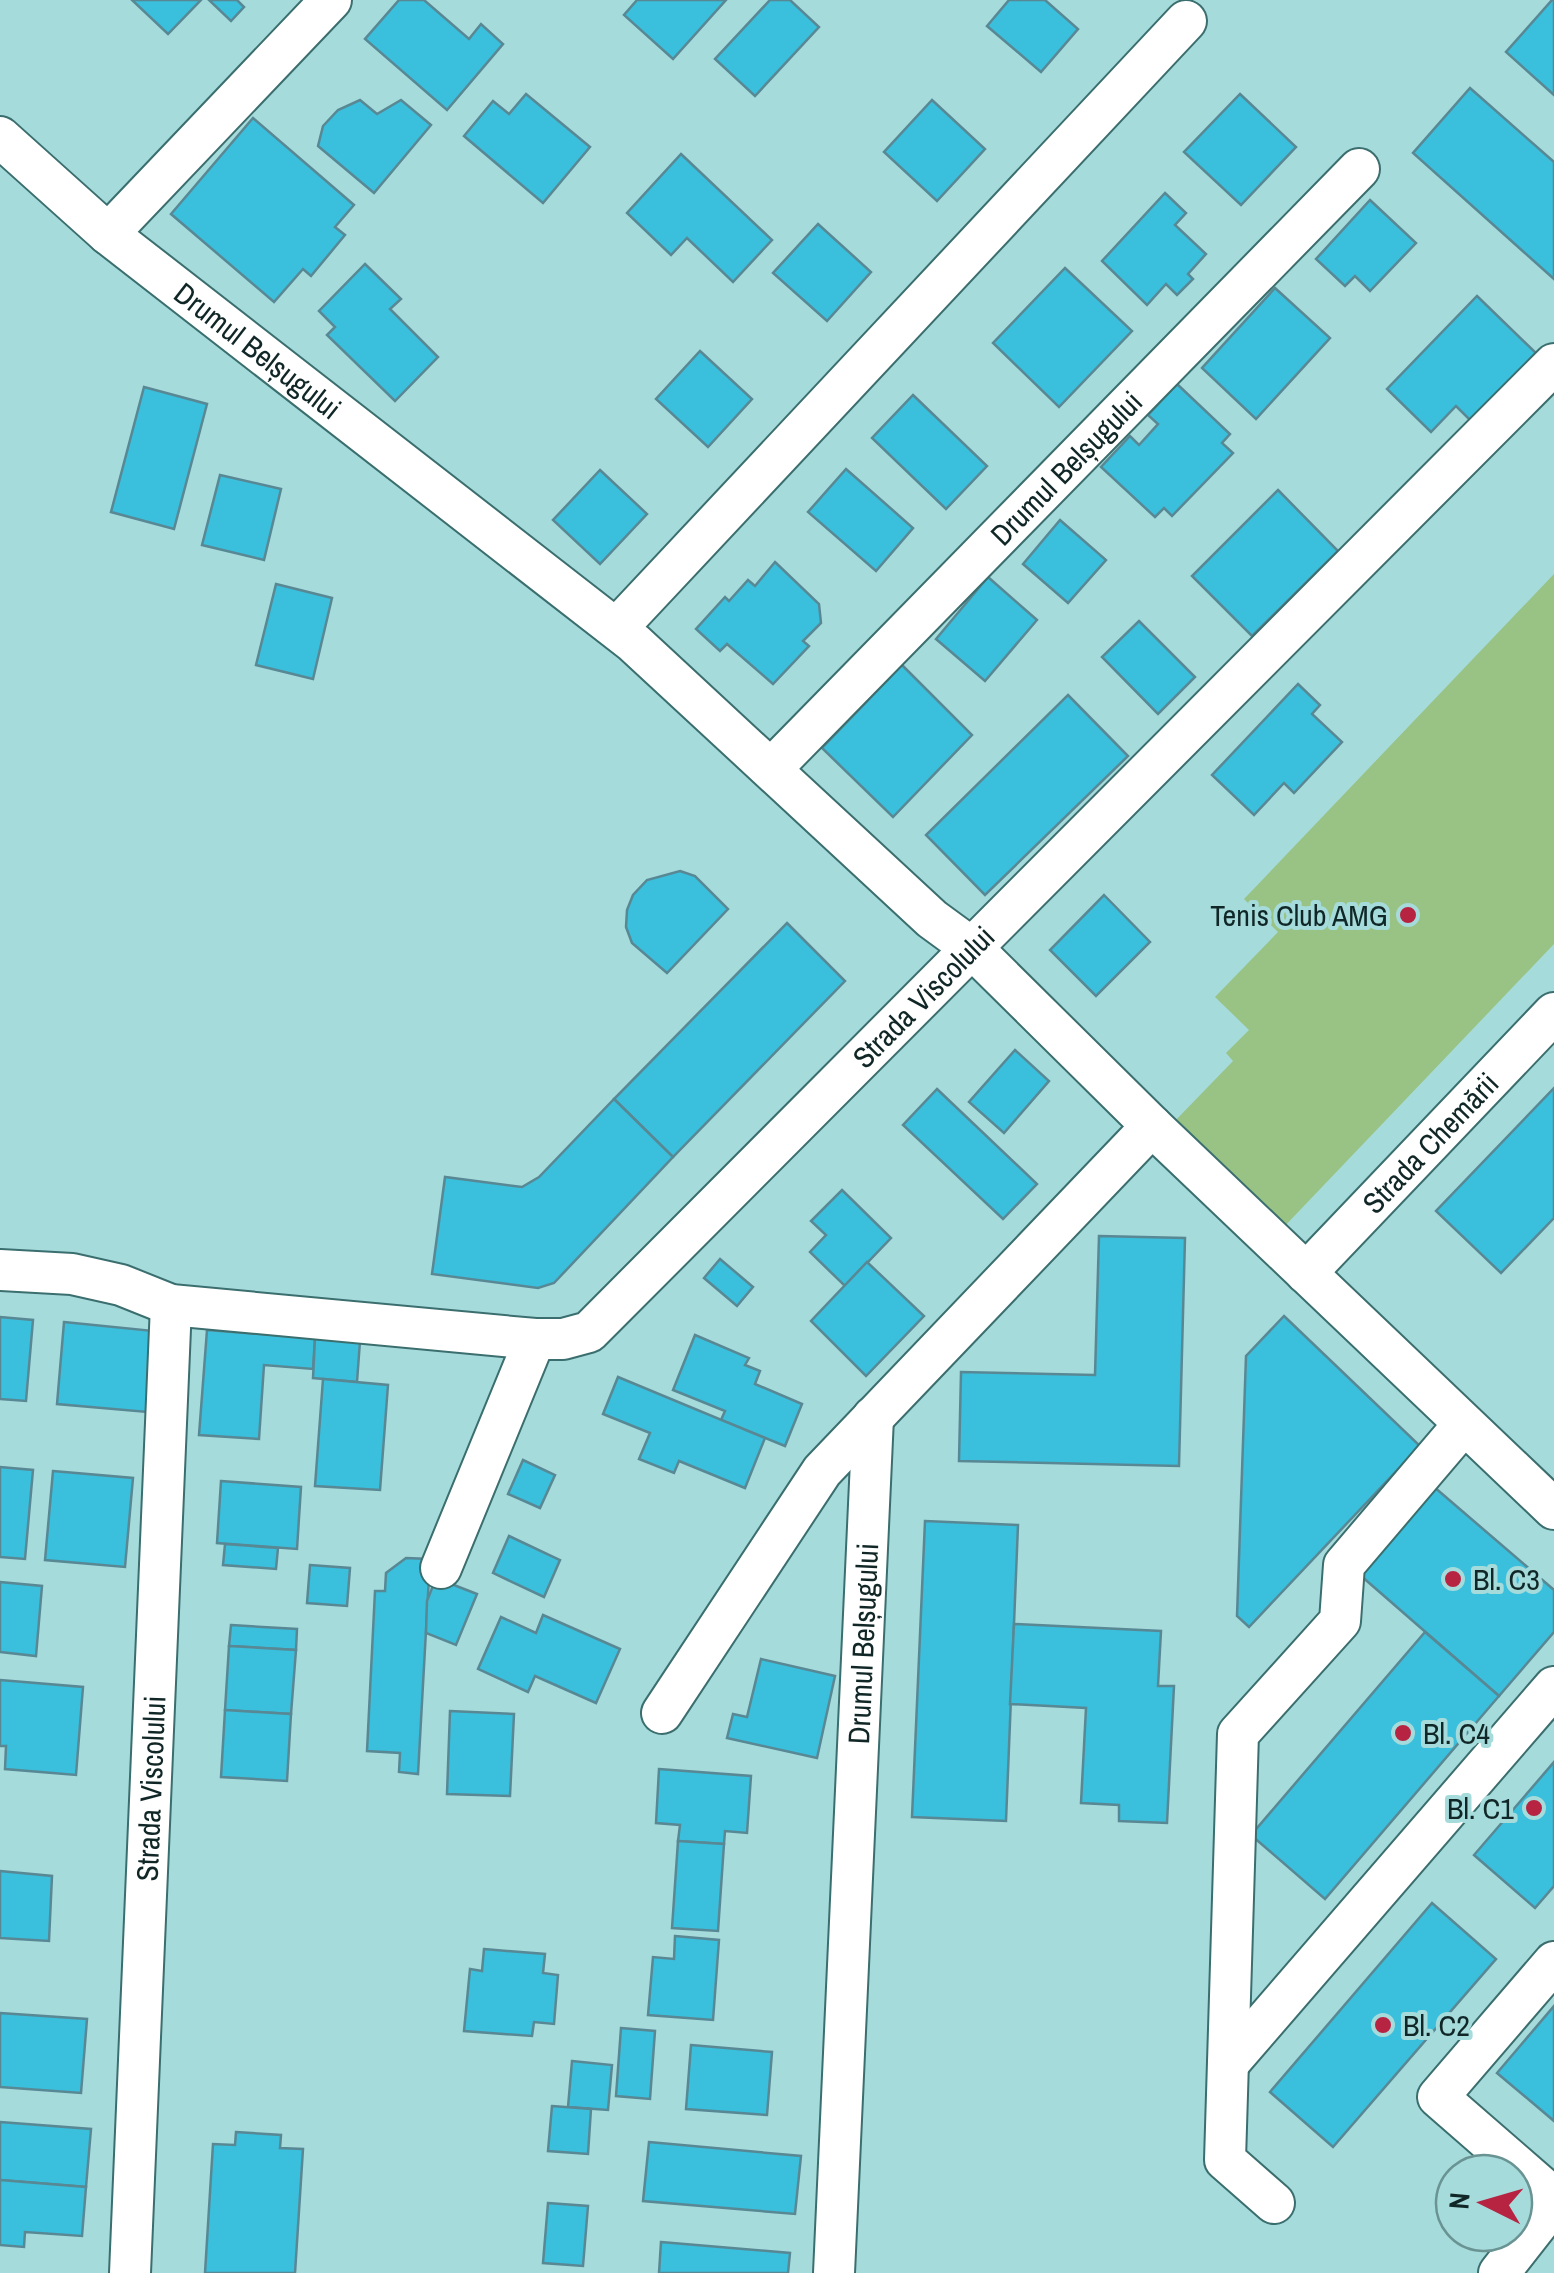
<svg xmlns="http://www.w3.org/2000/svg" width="1554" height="2273" font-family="'Archivo Narrow',sans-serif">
<rect width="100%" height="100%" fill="#a6dbdb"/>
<polygon fill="#99c385" points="1554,574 1554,944 1281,1230 1172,1124 1233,1061 1226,1053 1249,1030 1215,997 1278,932 1244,899"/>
<g fill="#3abfdc" stroke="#598895" stroke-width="2.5">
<polygon points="132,0 201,0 168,34"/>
<polygon points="209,0 237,0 244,7 231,21"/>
<polygon points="399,0 424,0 469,39 481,24 503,44 447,110 365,39"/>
<polygon points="637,0 726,0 673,59 624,15"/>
<polygon points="770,0 790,0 819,27 755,96 715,59"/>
<polygon points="1009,0 1045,0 1078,29 1041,72 987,26"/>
<polygon points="1552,0 1554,0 1554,95 1506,52"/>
<polygon points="1470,88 1554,162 1554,279 1413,153"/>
<polygon points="526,94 590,147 543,203 464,136 493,101 509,114"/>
<polygon points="1240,94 1296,147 1241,205 1184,152"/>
<polygon points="360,100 377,114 401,100 431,125 374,193 318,146 323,126 338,110"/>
<polygon points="932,100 985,149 937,201 884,152"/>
<polygon points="253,118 354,205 335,227 345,235 311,276 303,269 274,302 171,214"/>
<polygon points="681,154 772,240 733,282 687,238 671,255 627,213"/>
<polygon points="1165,193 1186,213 1175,225 1206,254 1188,274 1193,279 1177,295 1166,284 1147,305 1102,261"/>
<polygon points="1370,200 1416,243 1370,291 1355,276 1345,286 1316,259"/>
<polygon points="818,224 871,272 827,321 773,273"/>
<polygon points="365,264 401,299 390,309 438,357 395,401 327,335 335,327 319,311"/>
<polygon points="1065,268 1132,331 1059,407 993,343"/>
<polygon points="1275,288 1330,338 1256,419 1202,368"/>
<polygon points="1477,296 1538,355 1473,423 1456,406 1431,432 1387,389"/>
<polygon points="700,351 752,399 708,447 656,399"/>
<polygon points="1177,384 1230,434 1222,443 1233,453 1172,516 1164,508 1155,517 1101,467 1130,436 1139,445 1158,424 1148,415"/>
<polygon points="144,387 207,404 174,529 111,512"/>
<polygon points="913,395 987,466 946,509 872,438"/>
<polygon points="846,469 913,528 876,571 808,512"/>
<polygon points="600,470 647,514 600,564 553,520"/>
<polygon points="220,475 281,489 264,560 202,545"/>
<polygon points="1278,490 1338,551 1252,636 1192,576"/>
<polygon points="1060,520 1106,560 1068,603 1023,564"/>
<polygon points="775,562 819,604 821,623 803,641 809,646 773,684 727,644 720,651 696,629 725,597 729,601 748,580 755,586"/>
<polygon points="988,577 1037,620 985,681 936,639"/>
<polygon points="276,584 332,598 313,679 256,665"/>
<polygon points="1139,621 1195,677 1158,714 1102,657"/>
<polygon points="902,665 972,735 893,817 822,748"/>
<polygon points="1298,684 1320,705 1312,714 1342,742 1294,793 1284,783 1254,815 1212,775"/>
<polygon points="1068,695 1128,756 985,895 926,835"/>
<polygon points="680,871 695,876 728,909 667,973 632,943 626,927 627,910 633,895 647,880"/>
<polygon points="1104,895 1150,942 1096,996 1050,950"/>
<polygon points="787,923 845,981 673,1157 614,1099"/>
<polygon points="1015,1050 1049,1081 1004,1133 969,1102"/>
<polygon points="1554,1088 1554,1218 1501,1273 1436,1211"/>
<polygon points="937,1089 1037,1184 1003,1219 903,1125"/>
<polygon points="614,1099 673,1157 554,1283 538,1288 432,1274 445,1177 522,1187 539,1177"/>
<polygon points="842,1190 891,1238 845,1286 810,1252 826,1235 811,1221"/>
<polygon points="1099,1236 1185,1238 1179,1466 959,1461 961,1372 1095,1375"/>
<polygon points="720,1259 753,1287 737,1306 704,1278"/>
<polygon points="867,1262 924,1316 866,1376 811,1321"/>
<polygon points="1284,1316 1420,1446 1249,1627 1237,1616 1246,1356"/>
<polygon points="0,1317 33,1320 26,1401 0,1399"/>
<polygon points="64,1322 154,1331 147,1412 57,1404"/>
<polygon points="207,1330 315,1338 313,1369 264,1365 259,1439 199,1435"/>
<polygon points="695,1335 749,1358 745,1365 760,1371 755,1384 802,1404 785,1446 721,1420 725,1411 673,1390"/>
<polygon points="315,1338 360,1341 357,1382 313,1378"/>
<polygon points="618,1377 765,1438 745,1488 679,1461 674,1473 639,1459 650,1433 603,1414"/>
<polygon points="323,1379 388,1385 380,1490 315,1486"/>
<polygon points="523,1460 555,1475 540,1508 508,1494"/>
<polygon points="0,1467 33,1470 25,1559 0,1557"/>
<polygon points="53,1471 133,1478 125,1567 45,1560"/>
<polygon points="1426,1480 1554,1590 1554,1632 1499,1696 1352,1568"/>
<polygon points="221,1481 301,1487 297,1549 217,1543"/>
<polygon points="925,1521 1018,1525 1006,1821 912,1817"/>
<polygon points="509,1536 560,1560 544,1597 493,1573"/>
<polygon points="225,1544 278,1548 276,1569 223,1565"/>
<polygon points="406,1558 430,1559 418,1774 399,1772 400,1753 367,1751 375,1591 385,1591 386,1573"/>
<polygon points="310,1565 350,1568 347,1606 307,1603"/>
<polygon points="436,1578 477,1594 456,1645 426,1633 427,1601"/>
<polygon points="0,1582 42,1586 36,1656 0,1652"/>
<polygon points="543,1615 620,1649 596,1703 535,1676 528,1692 478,1669 501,1617 536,1633"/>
<polygon points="1014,1624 1161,1631 1158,1686 1174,1686 1167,1823 1119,1821 1119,1805 1081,1803 1086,1708 1010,1704"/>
<polygon points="231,1625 297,1629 296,1650 229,1646"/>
<polygon points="1425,1632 1499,1696 1325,1899 1251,1835"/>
<polygon points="229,1646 296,1650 291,1714 225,1710"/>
<polygon points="761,1659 835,1676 817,1758 727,1738 733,1714 747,1717"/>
<polygon points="0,1680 83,1687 76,1775 5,1769 6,1746 0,1746"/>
<polygon points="225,1710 291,1714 287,1781 221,1777"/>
<polygon points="450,1711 514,1714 510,1796 447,1794"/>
<polygon points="1554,1762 1554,1886 1535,1908 1474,1855"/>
<polygon points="659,1769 751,1776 747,1833 725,1831 724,1844 678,1841 680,1825 656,1823"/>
<polygon points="678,1841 724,1844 718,1931 672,1928"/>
<polygon points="0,1871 52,1876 49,1941 0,1938"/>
<polygon points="1432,1903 1496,1959 1333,2147 1270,2092"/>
<polygon points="675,1936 719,1940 713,2020 648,2015 653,1957 674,1959"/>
<polygon points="484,1949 545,1954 543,1973 558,1975 554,2024 534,2022 532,2036 464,2031 470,1969 482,1971"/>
<polygon points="1554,2006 1554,2121 1497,2073"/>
<polygon points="0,2013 87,2019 81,2093 0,2087"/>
<polygon points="621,2028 655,2031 650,2099 616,2096"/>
<polygon points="691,2045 772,2052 767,2115 686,2109"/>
<polygon points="572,2061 612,2065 608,2110 568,2107"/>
<polygon points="552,2106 591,2109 588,2154 548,2151"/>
<polygon points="0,2122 91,2129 86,2187 0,2180"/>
<polygon points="236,2132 281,2135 280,2148 303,2149 295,2273 205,2273 213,2144 235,2145"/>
<polygon points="649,2142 801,2156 795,2214 643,2201"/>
<polygon points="0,2180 86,2187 82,2236 25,2232 24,2247 0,2245"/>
<polygon points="548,2203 588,2206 583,2266 543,2263"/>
<polygon points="661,2242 790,2253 788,2273 659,2273"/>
</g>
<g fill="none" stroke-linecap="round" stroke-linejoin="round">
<g stroke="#3b6e6e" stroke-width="44">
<g id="minor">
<path id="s1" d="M0,137L108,234L634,643L932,919L973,949L1152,1126L1554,1509"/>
<polyline points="108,234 331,0"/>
<polyline points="617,628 1186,21"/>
<path id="s2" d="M772,768L1359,169"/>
<path id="s3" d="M0,1270L72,1274L121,1285L171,1305L535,1339H563L589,1332L1554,364"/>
<path id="s4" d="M1306,1273L1554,1013"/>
<polyline points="441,1568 535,1339"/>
<polyline points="662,1713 822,1471 1152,1126"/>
<polyline points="1554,1962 1438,2097 1554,2198"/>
<polyline points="1228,2064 1554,1687"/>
<polyline points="1274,2203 1225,2160 1238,1734 1340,1621 1344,1565 1464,1424"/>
<path id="s5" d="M130,2273L171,1305"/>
<path id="s6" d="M834,2273L873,1417"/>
<polyline points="1499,2273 1554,2203"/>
</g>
</g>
<use href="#minor" stroke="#fff" stroke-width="40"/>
</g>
<g fill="#b62442" stroke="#a6dbdb" stroke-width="4">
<circle cx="1408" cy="915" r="10"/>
<circle cx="1453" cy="1579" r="10"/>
<circle cx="1403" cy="1733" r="10"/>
<circle cx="1534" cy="1808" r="10"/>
<circle cx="1383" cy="2025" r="10"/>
</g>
<g text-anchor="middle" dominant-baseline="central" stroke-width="8" stroke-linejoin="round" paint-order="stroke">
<g font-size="30" fill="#112727" stroke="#a6dbdb">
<text stroke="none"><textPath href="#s1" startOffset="335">Drumul Belșugului</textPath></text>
<text stroke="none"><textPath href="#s2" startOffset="420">Drumul Belșugului</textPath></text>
<text stroke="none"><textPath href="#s3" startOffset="1070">Strada Viscolului</textPath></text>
<text stroke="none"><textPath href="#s4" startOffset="180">Strada Chemării</textPath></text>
<text stroke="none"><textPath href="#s6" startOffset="630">Drumul Belșugului</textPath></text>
<text stroke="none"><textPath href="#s5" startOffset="485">Strada Viscolului</textPath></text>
</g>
<g font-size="30" fill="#112727" stroke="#a6dbdb" text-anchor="start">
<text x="1388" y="915" text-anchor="end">Tenis Club AMG</text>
<text x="1473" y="1579">Bl. C3</text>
<text x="1423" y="1733">Bl. C4</text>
<text x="1514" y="1808" text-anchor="end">Bl. C1</text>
<text x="1403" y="2025">Bl. C2</text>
</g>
</g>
<g transform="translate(1484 2203) rotate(275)"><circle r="48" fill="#a6dbdb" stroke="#6a9393" stroke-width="2.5"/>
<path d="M0-8L18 38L0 25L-18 38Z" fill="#b62442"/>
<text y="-15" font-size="28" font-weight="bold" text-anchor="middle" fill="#112727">N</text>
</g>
</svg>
